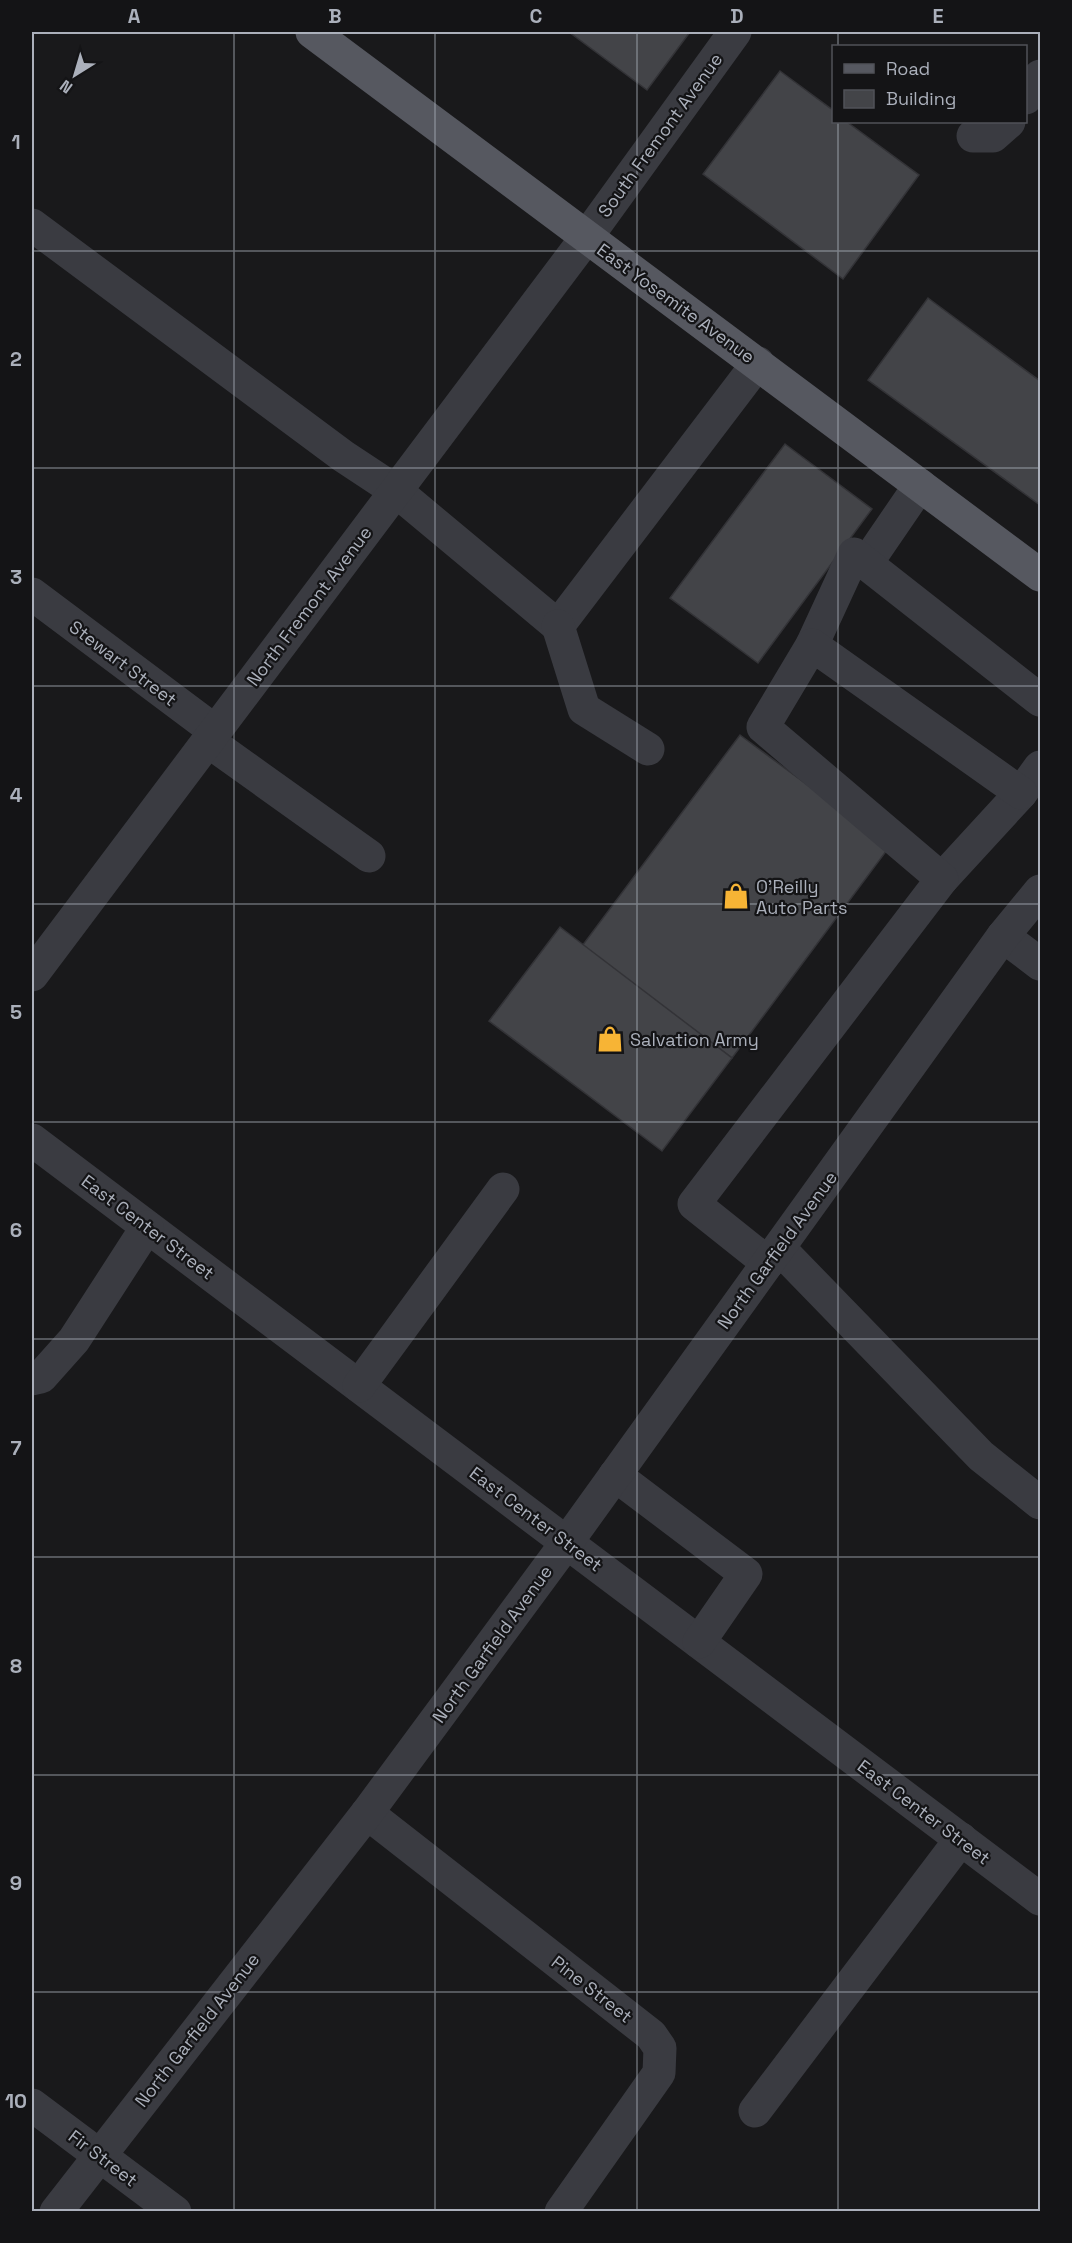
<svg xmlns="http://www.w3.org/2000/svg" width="1072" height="2243" font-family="'Space Grotesk',sans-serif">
<rect width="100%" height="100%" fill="#19191b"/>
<g fill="#434448" stroke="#333337" stroke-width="1.5">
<polygon points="569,32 690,32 647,90"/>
<polygon points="780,71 834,111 834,122 847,122 919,175 843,279 703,174"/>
<polygon points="928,298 1040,381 1040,505 868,380"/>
<polygon points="785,444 872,509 758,663 670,598"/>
<polygon points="740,735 890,846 732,1058 582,946"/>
<polygon points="560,927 732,1058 662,1151 489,1021"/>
</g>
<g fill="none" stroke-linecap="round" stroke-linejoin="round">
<g stroke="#3a3b41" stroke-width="33">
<polyline points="1026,98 1040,76"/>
<polyline points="973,136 993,136 1009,122"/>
<polyline points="32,225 343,456 396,491 558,626 758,363"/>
<polyline points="866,564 920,485"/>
<polyline points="32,594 215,731"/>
<polyline points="558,626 584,709 648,749"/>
<polyline points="812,645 854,554 1040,700"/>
<polyline points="208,741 369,856"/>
<polyline points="942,879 1021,793 1040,767"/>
<polyline points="1003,936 1040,964"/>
<polyline points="32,975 586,238 735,32"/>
<polyline points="32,1140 1040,1899"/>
<polyline points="779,1248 981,1456 1040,1503"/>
<polyline points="768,1263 694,1204 942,879 763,727 812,645 1021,793"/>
<polyline points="32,1379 41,1377 74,1340 147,1227"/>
<polyline points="359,1386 503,1189"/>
<polyline points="615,1475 746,1574 699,1642"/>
<polyline points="367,1813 651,2035 660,2048 659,2073 561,2212"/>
<polyline points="32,2105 175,2212"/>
<polyline points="755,2111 961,1839"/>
<polyline points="56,2212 367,1813 567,1542 1003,936 1040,891"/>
</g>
<polyline stroke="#565860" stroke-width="33" points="312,32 1040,575"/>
</g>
<path fill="none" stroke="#abb0bb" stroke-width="1.5" stroke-opacity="0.55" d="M234,32V2212M435,32V2212M637,32V2212M838,32V46M838,122V2212M32,251H1040M32,468H1040M32,686H1040M32,904H1040M32,1122H1040M32,1339H1040M32,1557H1040M32,1775H1040M32,1992H1040"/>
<defs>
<g id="shop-bare" transform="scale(2.07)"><path d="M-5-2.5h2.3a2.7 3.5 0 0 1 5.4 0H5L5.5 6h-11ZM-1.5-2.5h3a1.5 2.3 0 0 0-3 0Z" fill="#f7b435" stroke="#141416" stroke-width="2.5" paint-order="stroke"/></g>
</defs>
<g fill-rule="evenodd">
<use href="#shop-bare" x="736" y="896"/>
<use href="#shop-bare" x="610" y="1039"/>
</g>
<g text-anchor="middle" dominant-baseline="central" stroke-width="4.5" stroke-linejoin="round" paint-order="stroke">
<g font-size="18" fill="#abb0bb" stroke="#141416">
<text transform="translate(660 135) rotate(-54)">South Fremont Avenue</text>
<text transform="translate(676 303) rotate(36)">East Yosemite Avenue</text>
<text transform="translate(309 606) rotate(-53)">North Fremont Avenue</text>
<text transform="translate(123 663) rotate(37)">Stewart Street</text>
<text transform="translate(148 1227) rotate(37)">East Center Street</text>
<text transform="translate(777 1250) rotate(-54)">North Garfield Avenue</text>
<text transform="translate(536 1519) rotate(37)">East Center Street</text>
<text transform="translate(492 1644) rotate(-54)">North Garfield Avenue</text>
<text transform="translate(924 1812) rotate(37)">East Center Street</text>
<text transform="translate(592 1989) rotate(38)">Pine Street</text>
<text transform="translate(197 2030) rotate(-52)">North Garfield Avenue</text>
<text transform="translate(103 2158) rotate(37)">Fir Street</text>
</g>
<g font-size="18" fill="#abb0bb" stroke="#141416" text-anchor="start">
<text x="756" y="886">O'Reilly<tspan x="756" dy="21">Auto Parts</tspan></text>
<text x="630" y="1039">Salvation Army</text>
</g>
</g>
<rect width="1072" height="2243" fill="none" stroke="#141416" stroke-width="66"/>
<rect x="832" y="45" width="195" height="78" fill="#141416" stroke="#505258" stroke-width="1.5"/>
<rect x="844" y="64" width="30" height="9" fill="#565860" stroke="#505258" stroke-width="1.5"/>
<text x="886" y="75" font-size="18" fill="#abb0bb">Road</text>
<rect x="844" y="90" width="30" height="18" fill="#434448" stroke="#505258" stroke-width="1.5"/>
<text x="886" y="105" font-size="18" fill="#abb0bb">Building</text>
<g transform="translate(75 75) rotate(217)" stroke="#141416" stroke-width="4.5" paint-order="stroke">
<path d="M0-4.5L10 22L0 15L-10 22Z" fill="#abb0bb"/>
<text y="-9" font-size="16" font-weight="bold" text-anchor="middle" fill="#abb0bb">N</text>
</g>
<rect x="33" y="33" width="1006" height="2177" fill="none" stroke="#abb0bb" stroke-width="2"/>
<g font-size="20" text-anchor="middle" font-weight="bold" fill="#abb0bb">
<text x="134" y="23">A</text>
<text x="335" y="23">B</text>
<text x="536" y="23">C</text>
<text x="737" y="23">D</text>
<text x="938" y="23">E</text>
<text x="16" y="149">1</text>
<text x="16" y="366">2</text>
<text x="16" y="584">3</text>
<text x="16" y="802">4</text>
<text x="16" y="1019">5</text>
<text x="16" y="1237">6</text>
<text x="16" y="1455">7</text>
<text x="16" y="1673">8</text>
<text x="16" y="1890">9</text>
<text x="16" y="2108">10</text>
</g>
</svg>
